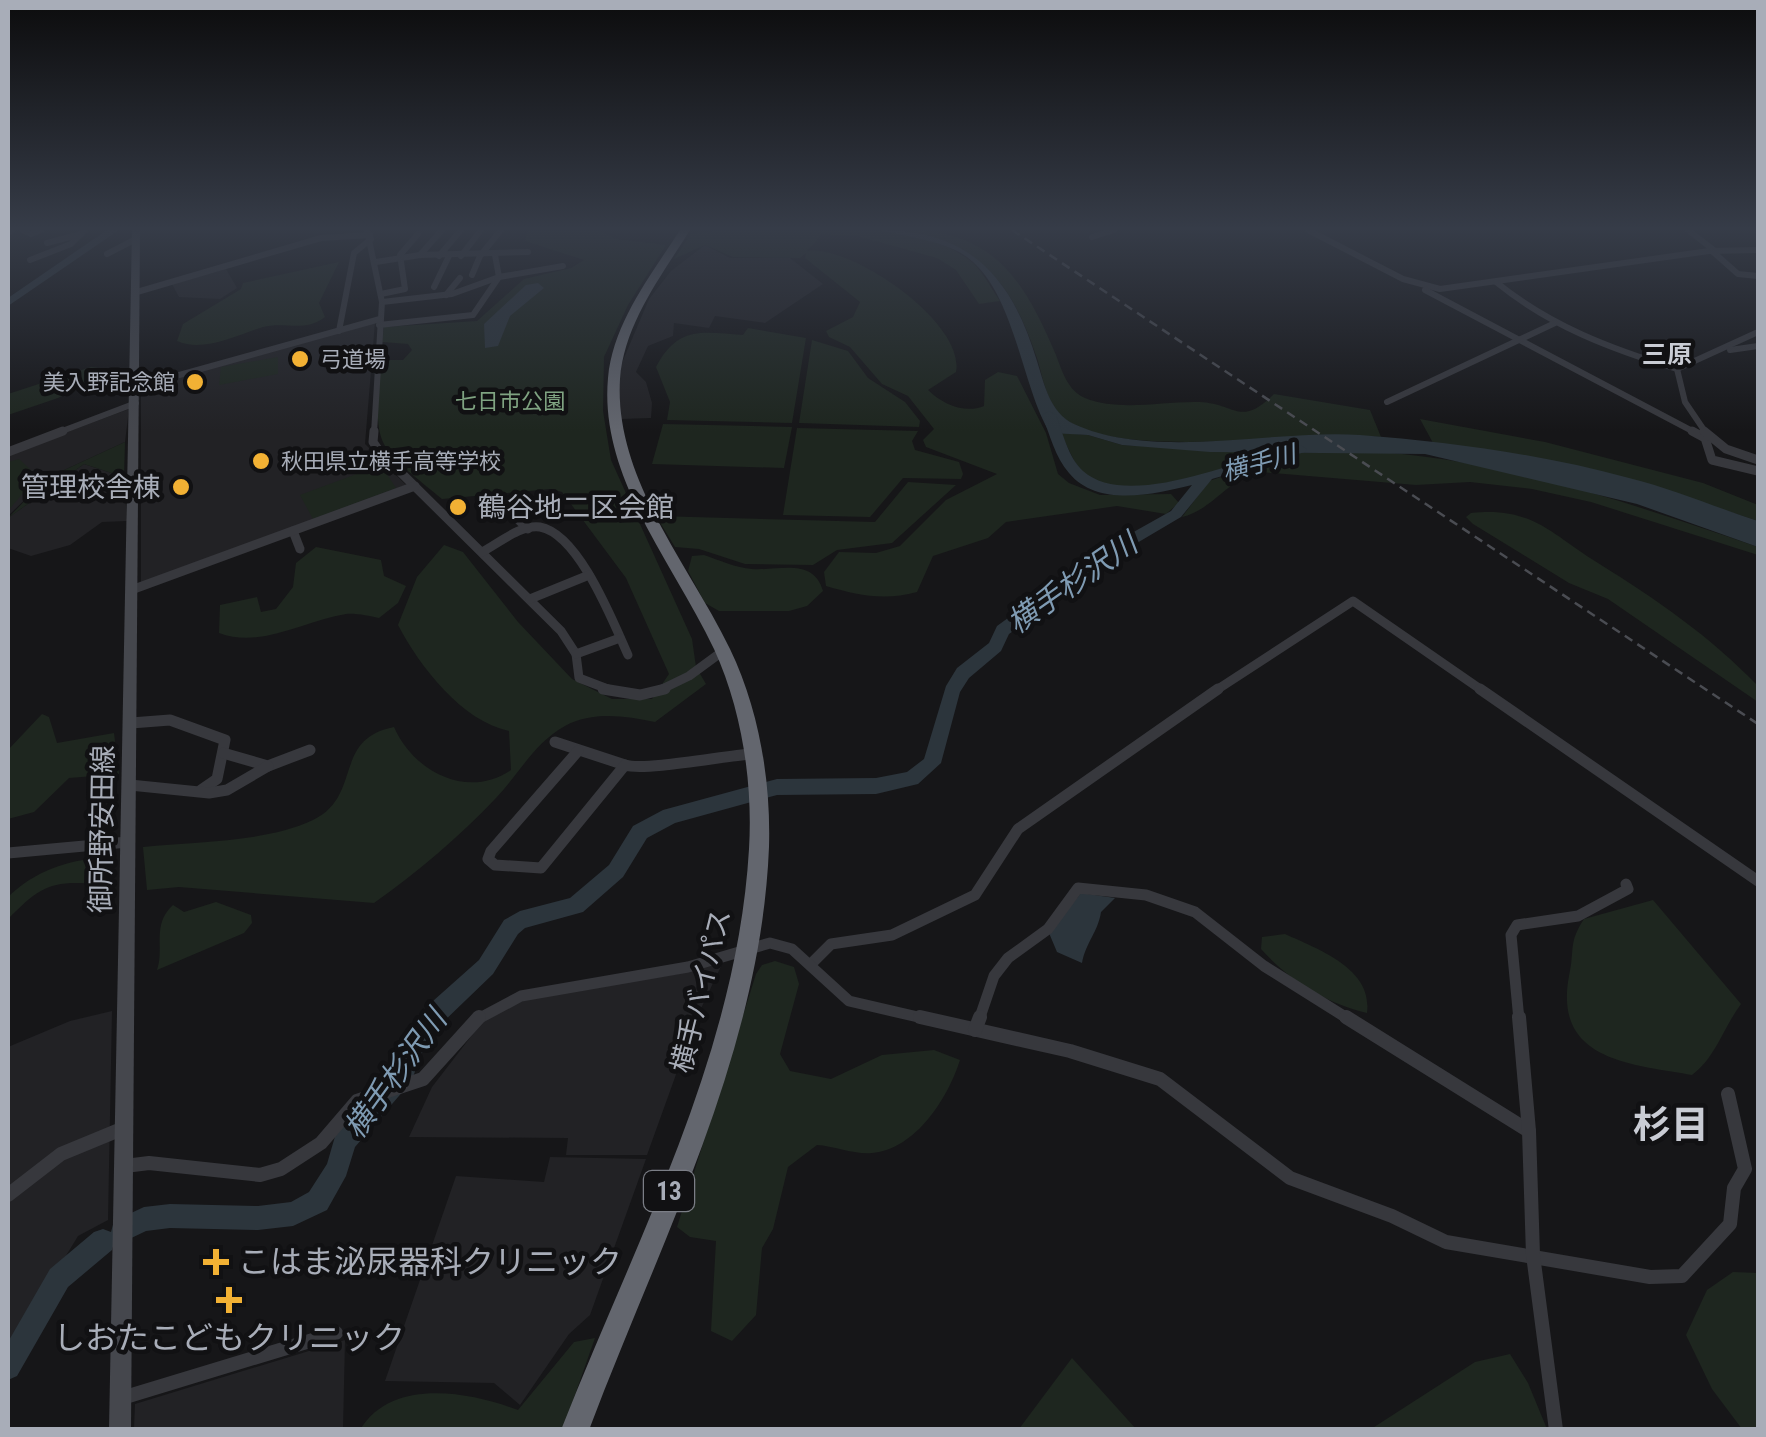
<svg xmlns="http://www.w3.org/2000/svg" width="1766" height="1437" font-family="'Roboto Condensed','Noto Sans JP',sans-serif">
<rect width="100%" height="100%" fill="#161618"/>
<g fill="#222225">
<polygon points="705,245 730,258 790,258 823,284 765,323 715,316 709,328 674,323 673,336 648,346 636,372 646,382 652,403 651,418 621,419 618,372 649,299 671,271"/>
<polygon points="226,269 237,288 220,299 179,297 172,284"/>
<polygon points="375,322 365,444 406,485 141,585 141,388"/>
<polygon points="129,409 125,442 47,478 8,516 8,454"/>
<polygon points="84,464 124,477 127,521 102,522 70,545 31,556 8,548 8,518"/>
<polygon points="723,962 696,1019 647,1155 566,1155 568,1138 409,1137 432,1087 486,1017 529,998 678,974"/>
<polygon points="112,1011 108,1220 78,1236 8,1351 8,1047 70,1021"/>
<polygon points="550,1157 646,1159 590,1315 569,1334 520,1405 494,1383 385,1381 456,1176 544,1182"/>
<polygon points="345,1340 343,1429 134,1429 135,1404"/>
</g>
<g fill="#1e261f">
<path d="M528,230H598L616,239L666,245L628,305L604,357L603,411L611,460L692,639L696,667L706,684L655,722C625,716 593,711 565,726C534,743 520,773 496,798C458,838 419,871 374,903L179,887L147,890L143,847C196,841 264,843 313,820C363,796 332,739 394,727C413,771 467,800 511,770L509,731C462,721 420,667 398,625L417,577L444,545L463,552L518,622L572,679L612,699H652L669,674L626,578L562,492L550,489L442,499C372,441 376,452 379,360H403L412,350L408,344L382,342L384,327L477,321L524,279L571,268L584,260L525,241Z"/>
<path d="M719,230C790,230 909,215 968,259C982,269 990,287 1000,301L979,304L956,270L937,258L857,236L822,234L807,251C851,244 966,323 956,372L928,390C942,404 965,414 984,406L985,380L998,372L1017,376L1046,433L1058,474L1069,483L1100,495L1171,494L1179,503L1166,514L1117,506L1006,522L988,538L933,556L917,592C884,601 857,595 826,586L824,572L839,552L876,553L900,546L946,500L997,474L926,447L923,440L934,429L908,396L882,384L850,347L829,337L826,331L853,317L860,302L805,258L806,253L800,258L733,257L705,245L674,259L691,234Z"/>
<path d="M905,230C994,230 1024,280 1056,355C1062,371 1068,391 1085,398C1120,412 1162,401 1199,402C1235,403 1240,428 1274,394L1370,410L1381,437C1303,430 1135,460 1071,423C1047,409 1044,381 1037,358C1010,280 986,252 905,230Z"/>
<path d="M339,262L319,303L325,317C304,333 285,321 263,327C237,335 203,353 177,341L183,324L241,289L243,283Z"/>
<path d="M748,328L806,338L792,423L667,420L670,402L656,367C678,326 701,332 743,335Z"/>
<polygon points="812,340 848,351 868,378 905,402 920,421 919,427 799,423"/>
<polygon points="278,357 278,374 219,385 221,367"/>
<polygon points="91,367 115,370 58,398 8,415 8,394"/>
<path d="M1420,419L1545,442L1703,483L1758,505V521C1645,484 1552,456 1433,443Z"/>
<polygon points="663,424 792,427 784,468 652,464"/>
<polygon points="797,428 918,431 912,441 915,450 959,462 963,474 961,479 903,478 870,517 783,515"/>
<path d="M1061,433L1088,435L1122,445L1271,452C1237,468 1130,499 1096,483C1077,474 1070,451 1061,433Z"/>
<polygon points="125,442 124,477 84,464 8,518 47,478"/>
<path d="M1360,451C1498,457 1629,503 1758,547V555L1591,502L1532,489L1470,482L1416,485L1261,472C1228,478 1213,510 1182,517L1209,481L1292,453Z"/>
<polygon points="19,459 32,471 34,480 8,511 8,462"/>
<polygon points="381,465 396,488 313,519 300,495"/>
<polygon points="908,482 956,485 892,543 837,550 813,565 745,564 699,549 675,547 656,516 875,522"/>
<path d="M1471,513C1533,506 1552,535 1598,563C1657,600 1710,636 1758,686V702L1608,599L1569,583L1473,524L1466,517Z"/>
<path d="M316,547L381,560L384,576L406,586L398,603L379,618C369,616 356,613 346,614C305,620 262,649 219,633L220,605L257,597L261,612L276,609L293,587L296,563Z"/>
<path d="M704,555C719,560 736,568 752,569C780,571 813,557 823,591L807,606L789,611H719L705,603L688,571L692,556Z"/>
<polygon points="42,714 49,717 57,743 114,733 119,774 69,778 34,812 8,819 8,750"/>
<path d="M106,858L109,870L96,884C49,880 39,888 8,919V897C35,871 68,859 106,858Z"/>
<path d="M1653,900L1741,1004C1723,1028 1716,1057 1692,1075C1631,1064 1553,1061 1569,976C1575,950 1568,943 1584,919Z"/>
<path d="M216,902L251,915L252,923L244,933L157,970C165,948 151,925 173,905L184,912Z"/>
<path d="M1285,934C1320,950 1373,969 1367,1013C1326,1003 1290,981 1261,949L1262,937Z"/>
<path d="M775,961L794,967L799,984L780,1054L790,1071L831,1079L882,1055L934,1050L960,1060C948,1098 916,1149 872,1153C856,1155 834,1146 817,1145L788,1167L773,1229L762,1248L756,1315L732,1341L711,1331L716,1241L690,1237L677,1227L756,974L762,965Z"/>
<polygon points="1733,1272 1758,1273 1758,1429 1742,1429 1712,1389 1686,1335 1707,1290"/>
<path d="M595,1338L563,1429L360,1430C392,1377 470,1392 518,1410L574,1342Z"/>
<polygon points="1510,1354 1528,1383 1547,1429 1371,1429 1475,1362"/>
<polygon points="1072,1358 1136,1429 1019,1429"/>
</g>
<g fill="#2c353c">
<path d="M879,230C971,230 1012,278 1037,361C1044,383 1050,413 1074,424C1154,461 1274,429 1360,435C1450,442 1541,454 1629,478C1673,489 1715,507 1758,521V547L1637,504L1425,454L1210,452L1122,445L1088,435L1050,433C1019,382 1014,277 955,250C931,239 904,236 879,230Z"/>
<polygon points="538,283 544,288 510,316 498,346 485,348 484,324 526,285"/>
<path d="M1081,893L1115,898L1101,912C1098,932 1086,942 1082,963L1057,952L1049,933Z"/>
</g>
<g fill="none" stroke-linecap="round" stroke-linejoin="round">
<g fill="#2c353c" fill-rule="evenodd">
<polygon points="107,230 119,230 8,306 8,298"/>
<path d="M1049,411L1056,415C1063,433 1068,457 1083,471C1129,512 1246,456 1300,445L1307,449L1305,452L1212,479L1181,517L1115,556L1009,634L1001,651L969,678L960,692L941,763L918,784L876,794L777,795L675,823L647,838L623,877L583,912L525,928L518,934L493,974L440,1025L424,1048L411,1082L355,1147L346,1176L327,1210L293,1226L258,1230L170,1228L146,1231L123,1242L115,1239L112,1250L68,1287L17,1376L8,1380V1342L50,1269L94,1232L103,1229L111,1232L114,1221L144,1207L170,1204L258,1206L291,1202L309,1192L327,1164L336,1133L395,1066L408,1033L424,1009L479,960L504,920L520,911L570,898L609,865L633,826L663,810L777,779L876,778L907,772L924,759L946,686L957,668L989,643L997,626L1105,548L1171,511L1192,485C1155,494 1098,508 1069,473C1055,457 1050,435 1042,415Z"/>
</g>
<g stroke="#37383d" stroke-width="6">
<polyline points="23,230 31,234 41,230"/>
<polyline points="367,230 382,302 374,433"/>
<polyline points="1308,230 1403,279 1440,289 1709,251 1758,250"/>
<polyline points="1688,230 1715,251"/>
<polyline points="8,233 12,230"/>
<polyline points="1092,237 1114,230"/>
<polyline points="47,243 81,234"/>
<polyline points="1712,251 1738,274 1758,276"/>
<polyline points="107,254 136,239"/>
<polyline points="420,255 442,230"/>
<polyline points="439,256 461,230"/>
<polyline points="461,256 481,230"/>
<polyline points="30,260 71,244 85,230"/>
<polyline points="376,262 420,255 528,252"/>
<polyline points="472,275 480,256 501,230"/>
<path d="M1496,282C1550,326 1611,349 1677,369L1758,332"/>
<polyline points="434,287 449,256"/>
<polyline points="1425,290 1696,433"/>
<polyline points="137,292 321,238 370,235"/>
<polyline points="381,294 405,289 400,255 418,234"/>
<polyline points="446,295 460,278"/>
<polyline points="382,302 452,294 499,277 563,266"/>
<polyline points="379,325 473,315 499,277 495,255"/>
<polyline points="339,331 354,253 371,239"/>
<polyline points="1730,350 1758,346"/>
<polyline points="1677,369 1685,402 1706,433"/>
<polyline points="136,387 380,319"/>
<polyline points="1387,402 1555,323"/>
<polyline points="57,433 136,403"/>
</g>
<g stroke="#37383d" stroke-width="9">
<polyline points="374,431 373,442 380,452 561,631 576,654 579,678 613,691"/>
<polyline points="1692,431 1705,438 1712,460 1758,471"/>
<polyline points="1704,431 1726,449 1758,460"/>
<polyline points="8,452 63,431"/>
<polyline points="510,512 528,529"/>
<polyline points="293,531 300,549"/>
<path d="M482,552C498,544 521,524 540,527C579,534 613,622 628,655"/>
<polyline points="134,589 415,486"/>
<polyline points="530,599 589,575"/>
<polyline points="576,654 620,638"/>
<polyline points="658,691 689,676 723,651"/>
<polyline points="1215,691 1353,601 1483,691"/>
</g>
<g stroke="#37383d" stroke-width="11">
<polyline points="603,689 640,695 665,689"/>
<polyline points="1480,689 1758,881"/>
<polyline points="131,723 170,720 225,740 217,779 201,790"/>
<polyline points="555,742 625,765"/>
<path d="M578,751L491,851L488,859L495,865L541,868L625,765C646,771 723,756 751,754"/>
<polyline points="223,753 268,766 310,750"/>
<polyline points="130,785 209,793 227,790 268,766"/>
<polyline points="8,853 128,842"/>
<polyline points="811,964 831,944 892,935 975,895 1018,829 1218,689"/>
<polyline points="476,1020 521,996 688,967 770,943 792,949 849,1001 931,1020"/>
<polyline points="979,1020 994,976 1008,958 1048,929 1078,888 1146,895 1195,912 1264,966 1350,1020"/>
<polyline points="1519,1020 1511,935 1517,925 1578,916 1628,889 1626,884"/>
</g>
<g stroke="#37383d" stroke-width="14">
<polyline points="920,1017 1070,1051 1160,1079 1290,1178 1392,1216 1446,1242 1650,1277 1682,1276 1730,1224 1734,1188 1745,1169 1728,1094"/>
<polyline points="1346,1017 1529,1131"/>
<polyline points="1519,1017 1529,1131 1533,1255 1556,1430"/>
<polyline points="975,1030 980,1017"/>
<polyline points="125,1166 149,1163 260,1175 281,1169 321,1143 357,1101 423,1079 479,1017"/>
<polyline points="8,1195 61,1154 124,1128"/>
<polyline points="122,1398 336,1333"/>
</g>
<polygon fill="#45474d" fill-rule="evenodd" points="132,230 140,230 131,1430 109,1430"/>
<path fill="#63666e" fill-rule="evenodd" d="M680,230H690C662,275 624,324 620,379C614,479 689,564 730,649C759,709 771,781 769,847C761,1052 660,1241 589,1430H561C635,1241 737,1055 749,849C753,783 742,710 714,649C674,564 599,478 608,378C613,323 651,275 680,230Z"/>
<polyline stroke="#4a4c52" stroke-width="2.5" stroke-dasharray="9 6" stroke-linecap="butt" points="1012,230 1758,724"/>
</g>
<linearGradient id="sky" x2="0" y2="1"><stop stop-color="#0c0c0d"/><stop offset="0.53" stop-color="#363c48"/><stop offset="1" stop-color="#363c48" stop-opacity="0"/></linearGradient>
<rect width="1766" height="431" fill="url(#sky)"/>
<g fill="#f2b134" stroke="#111113" stroke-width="4">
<circle cx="300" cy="359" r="10"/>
<circle cx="195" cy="382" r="10"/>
<circle cx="261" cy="461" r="10"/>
<circle cx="181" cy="487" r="10"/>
<circle cx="458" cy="507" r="10"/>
<path d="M211 1247h10v10h10v10h-10v10h-10v-10h-10v-10h10z"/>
<path d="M224 1285h10v10h10v10h-10v10h-10v-10h-10v-10h10z"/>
</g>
<g text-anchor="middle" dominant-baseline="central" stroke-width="9" stroke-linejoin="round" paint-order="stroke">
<g font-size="22" fill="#a8adb8" stroke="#111113" text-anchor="start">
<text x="320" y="359">弓道場</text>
<text x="175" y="382" text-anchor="end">美入野記念館</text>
<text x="281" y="461">秋田県立横手高等学校</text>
</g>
<g font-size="22" fill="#7fa381" stroke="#111113">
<text x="510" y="401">七日市公園</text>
</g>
<g font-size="25" font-weight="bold" fill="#c9ccd4" stroke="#111113">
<text x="1667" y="354">三原</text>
</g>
<g font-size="25" font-style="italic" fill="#7f9bb3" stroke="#111113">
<text transform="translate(1259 463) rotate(-15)">横手川</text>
</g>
<rect fill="#111113" stroke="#7b7e86" stroke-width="2.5" x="644" y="1171" width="50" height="40" rx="8"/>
<g font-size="25" font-weight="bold" fill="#a8adb8">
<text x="669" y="1191">13</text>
</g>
<g font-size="28" fill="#a8adb8" stroke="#111113" text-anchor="end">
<text x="161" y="487">管理校舎棟</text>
<text x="478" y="507" text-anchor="start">鶴谷地二区会館</text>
</g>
<g font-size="28" fill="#a8adb8" stroke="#111113">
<text transform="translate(102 829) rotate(-89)">御所野安田線</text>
<text transform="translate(701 991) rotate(-76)">横手バイパス</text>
</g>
<g font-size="30" font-style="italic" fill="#7f9bb3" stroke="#111113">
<text transform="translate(1072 583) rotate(-35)">横手杉沢川</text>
<text transform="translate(395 1074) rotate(-54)">横手杉沢川</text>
</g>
<g font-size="32" fill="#a8adb8" stroke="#111113" text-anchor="start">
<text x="238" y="1262">こはま泌尿器科クリニック</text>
<text x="229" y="1338" text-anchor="middle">しおたこどもクリニック</text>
</g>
<g font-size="38" font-weight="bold" fill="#c9ccd4" stroke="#111113">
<text x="1671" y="1125">杉目</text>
</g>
</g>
<rect width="1766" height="1437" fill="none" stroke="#a8adb8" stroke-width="20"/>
</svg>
